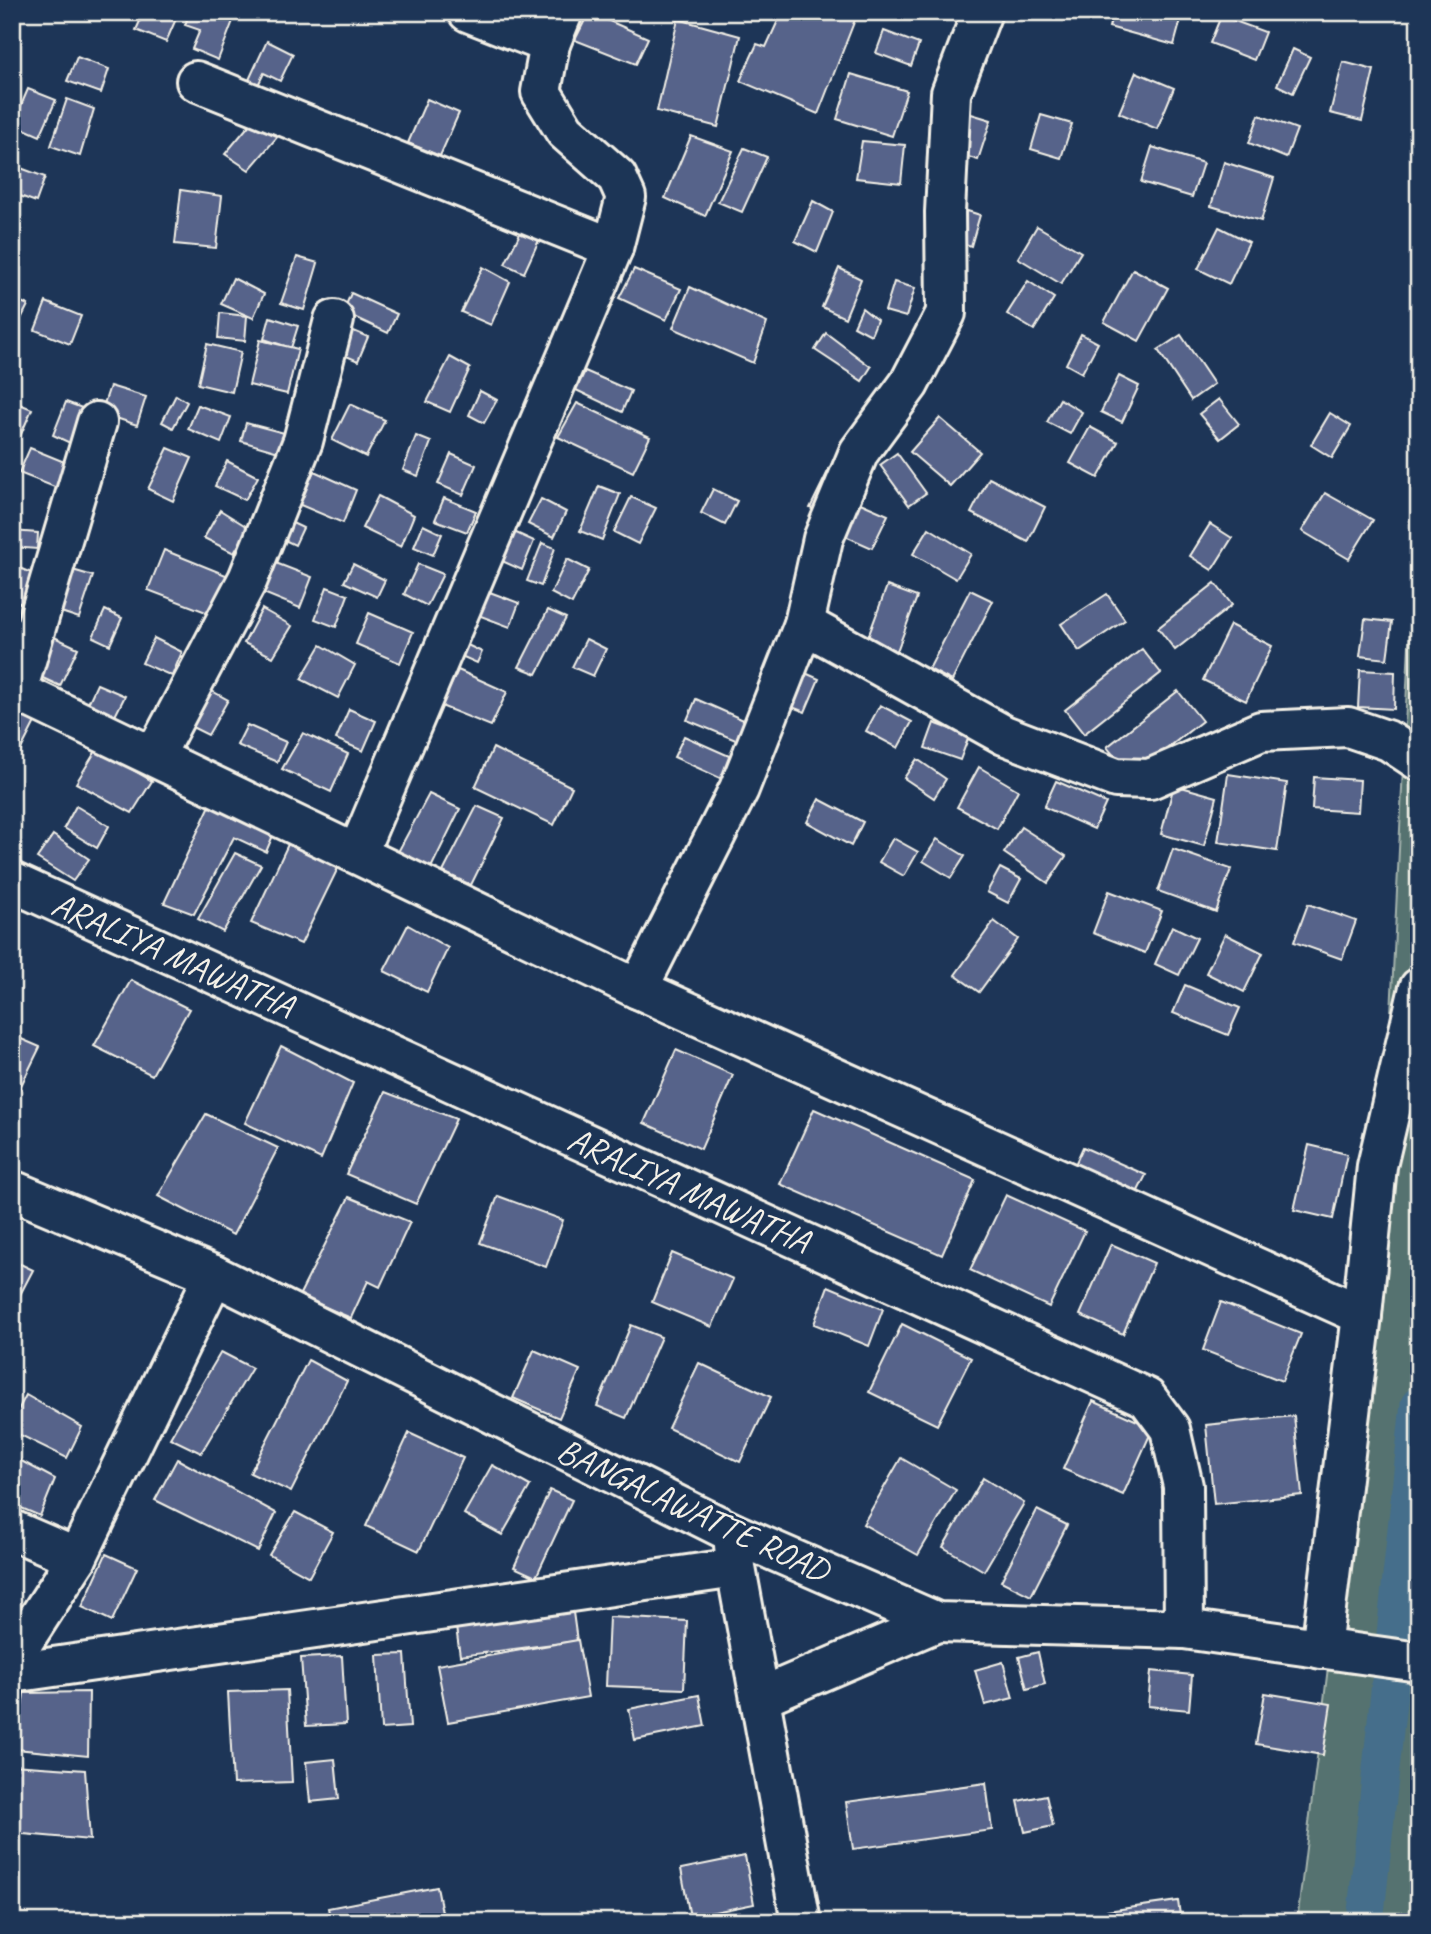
<svg xmlns="http://www.w3.org/2000/svg" width="1431" height="1934" font-family="Caveat,sans-serif">
<rect width="100%" height="100%" fill="#1d3557"/>
<filter id="ink" filterUnits="userSpaceOnUse"><feTurbulence type="fractalNoise" baseFrequency=".0143" numOctaves="2"/><feDisplacementMap in="SourceGraphic" scale="14" xChannelSelector="R" yChannelSelector="G"/><feConvolveMatrix kernelMatrix="1 2 1 2 8 2 1 2 1" color-interpolation-filters="sRGB"/></filter>
<g filter="url(#ink)">
<polygon fill="#547270" stroke="#a4b2ac" stroke-width="2" points="1419,439 1419,1922 1297,1922 1380,1240"/>
<g fill="none" stroke-linecap="round" stroke-linejoin="round">
<polyline stroke="#446e8b" stroke-width="37" points="1365,1922 1419,1405"/>
</g>
<g fill="#56638a" stroke="#f4f1e8" stroke-width="2">
<polygon points="144,12 179,12 166,42 136,30"/>
<polygon points="190,12 236,13 218,60 192,49 200,30 185,25"/>
<polygon points="589,12 648,38 636,64 575,40"/>
<polygon points="782,12 858,12 818,114 740,81 757,44 766,47"/>
<polygon points="1113,12 1183,12 1174,45 1109,27"/>
<polygon points="1221,16 1265,32 1254,60 1210,43"/>
<polygon points="678,19 740,36 718,127 657,111"/>
<polygon points="884,31 919,44 911,66 876,53"/>
<polygon points="267,41 293,54 280,81 264,73 256,89 247,84"/>
<polygon points="1293,49 1310,57 1293,93 1277,85"/>
<polygon points="77,57 109,69 101,93 67,81"/>
<polygon points="1343,62 1374,70 1362,121 1330,113"/>
<polygon points="1136,72 1174,88 1157,129 1119,113"/>
<polygon points="851,74 907,91 892,136 837,119"/>
<polygon points="28,89 56,100 40,136 13,124"/>
<polygon points="67,99 94,109 80,156 51,146"/>
<polygon points="427,99 459,113 440,156 408,143"/>
<polygon points="968,113 991,120 978,160 956,153"/>
<polygon points="1041,115 1072,124 1061,158 1031,149"/>
<polygon points="1259,115 1297,129 1286,158 1249,143"/>
<polygon points="256,117 279,135 249,170 225,154"/>
<polygon points="691,136 733,151 705,216 665,198"/>
<polygon points="862,141 905,145 901,183 856,178"/>
<polygon points="1152,147 1203,163 1192,197 1141,182"/>
<polygon points="744,148 767,157 742,212 718,202"/>
<polygon points="1224,162 1274,178 1261,221 1211,206"/>
<polygon points="18,167 45,177 36,202 12,193"/>
<polygon points="181,190 222,196 216,248 175,244"/>
<polygon points="813,201 833,212 817,252 795,241"/>
<polygon points="958,208 980,215 971,246 948,238"/>
<polygon points="1037,226 1081,252 1061,284 1018,258"/>
<polygon points="1219,227 1249,242 1229,284 1198,269"/>
<polygon points="522,229 540,238 524,273 505,264"/>
<polygon points="297,257 318,263 304,310 281,303"/>
<polygon points="483,267 510,282 491,325 461,312"/>
<polygon points="839,268 861,279 845,318 822,307"/>
<polygon points="634,269 681,289 666,320 619,298"/>
<polygon points="1133,269 1168,288 1139,341 1104,322"/>
<polygon points="233,278 264,294 253,318 221,304"/>
<polygon points="1028,281 1054,298 1034,330 1007,314"/>
<polygon points="894,282 915,288 906,317 885,311"/>
<polygon points="690,287 767,323 753,363 673,328"/>
<polygon points="351,293 397,314 388,333 343,312"/>
<polygon points="12,298 28,305 12,337"/>
<polygon points="46,302 81,316 70,344 35,330"/>
<polygon points="862,308 877,320 871,335 854,326"/>
<polygon points="220,313 247,316 245,341 218,338"/>
<polygon points="270,317 298,326 291,348 264,339"/>
<polygon points="342,326 368,337 358,361 332,350"/>
<polygon points="826,333 871,367 862,381 815,350"/>
<polygon points="1081,334 1098,343 1082,373 1066,364"/>
<polygon points="1181,335 1214,384 1191,400 1158,350"/>
<polygon points="260,340 298,349 287,394 249,385"/>
<polygon points="207,344 241,352 232,392 198,384"/>
<polygon points="450,357 470,368 450,412 427,402"/>
<polygon points="585,371 631,391 622,412 576,390"/>
<polygon points="1119,376 1139,386 1122,422 1101,412"/>
<polygon points="110,386 146,397 137,425 101,413"/>
<polygon points="480,391 497,400 484,423 469,415"/>
<polygon points="176,395 187,402 173,428 162,422"/>
<polygon points="1060,399 1082,412 1070,434 1047,422"/>
<polygon points="1219,399 1239,424 1220,439 1199,414"/>
<polygon points="12,401 32,409 12,455"/>
<polygon points="66,402 85,409 72,444 53,435"/>
<polygon points="577,403 650,437 633,472 558,437"/>
<polygon points="350,404 385,420 366,457 332,440"/>
<polygon points="198,405 231,417 221,443 188,429"/>
<polygon points="1330,413 1351,426 1332,458 1311,445"/>
<polygon points="940,418 980,452 950,486 910,452"/>
<polygon points="246,423 288,434 282,453 241,441"/>
<polygon points="1090,427 1118,442 1098,478 1070,463"/>
<polygon points="416,436 431,442 418,476 403,470"/>
<polygon points="30,448 67,463 57,488 19,473"/>
<polygon points="168,448 192,458 173,501 148,489"/>
<polygon points="897,453 926,493 909,505 880,465"/>
<polygon points="451,454 476,465 463,495 438,484"/>
<polygon points="227,461 258,477 245,500 215,486"/>
<polygon points="833,461 846,468 823,515 810,508"/>
<polygon points="314,471 356,490 343,523 298,504"/>
<polygon points="989,478 1045,507 1028,542 971,513"/>
<polygon points="599,486 620,494 602,540 580,531"/>
<polygon points="713,489 737,501 725,525 701,513"/>
<polygon points="1325,493 1373,520 1349,559 1302,531"/>
<polygon points="378,496 414,515 401,547 362,528"/>
<polygon points="631,497 656,508 638,544 614,532"/>
<polygon points="444,498 476,511 467,532 435,520"/>
<polygon points="541,499 566,512 554,537 528,524"/>
<polygon points="858,502 888,515 872,548 843,535"/>
<polygon points="220,510 249,528 234,553 204,538"/>
<polygon points="286,520 303,528 295,545 278,537"/>
<polygon points="1210,524 1232,538 1212,570 1190,556"/>
<polygon points="423,525 442,534 433,555 414,547"/>
<polygon points="929,528 971,554 956,579 913,554"/>
<polygon points="12,531 38,533 37,549 12,547"/>
<polygon points="514,532 534,541 522,570 502,561"/>
<polygon points="542,543 555,548 541,586 527,581"/>
<polygon points="164,550 231,577 219,617 148,590"/>
<polygon points="567,559 589,570 572,604 551,593"/>
<polygon points="268,560 312,577 300,608 256,590"/>
<polygon points="353,564 385,580 377,597 344,582"/>
<polygon points="418,564 443,574 427,606 404,594"/>
<polygon points="12,565 34,574 22,604 12,600"/>
<polygon points="69,569 93,576 79,618 55,610"/>
<polygon points="1215,583 1232,605 1175,650 1158,628"/>
<polygon points="887,586 917,597 897,651 867,640"/>
<polygon points="327,587 348,595 336,627 315,619"/>
<polygon points="970,590 993,601 952,681 929,669"/>
<polygon points="487,591 519,603 510,627 478,615"/>
<polygon points="1107,594 1125,620 1079,651 1061,624"/>
<polygon points="262,609 292,626 273,657 244,643"/>
<polygon points="105,610 122,618 110,645 93,637"/>
<polygon points="548,610 566,618 537,674 519,667"/>
<polygon points="369,613 413,632 400,663 356,644"/>
<polygon points="1365,619 1392,622 1387,659 1360,656"/>
<polygon points="1230,625 1272,646 1246,701 1203,680"/>
<polygon points="52,636 78,648 60,686 34,674"/>
<polygon points="154,638 182,652 172,676 142,663"/>
<polygon points="586,639 606,649 593,676 572,667"/>
<polygon points="457,640 482,652 477,663 452,652"/>
<polygon points="321,645 355,665 338,698 301,679"/>
<polygon points="1142,649 1161,673 1084,734 1065,710"/>
<polygon points="794,668 819,679 805,712 779,702"/>
<polygon points="458,670 507,692 491,726 441,706"/>
<polygon points="1360,670 1395,672 1394,709 1358,707"/>
<polygon points="97,684 125,696 112,722 85,710"/>
<polygon points="212,691 228,700 208,735 192,727"/>
<polygon points="1178,691 1202,721 1131,777 1107,747"/>
<polygon points="696,699 746,721 738,741 687,720"/>
<polygon points="880,705 912,722 898,748 866,731"/>
<polygon points="349,709 376,721 363,751 336,739"/>
<polygon points="12,712 35,722 12,767"/>
<polygon points="934,723 969,736 960,760 925,748"/>
<polygon points="247,725 286,742 277,762 237,745"/>
<polygon points="303,733 348,754 331,792 282,769"/>
<polygon points="684,736 745,763 735,785 674,757"/>
<polygon points="493,748 572,787 554,825 475,787"/>
<polygon points="97,749 152,781 132,813 76,783"/>
<polygon points="917,759 946,779 934,798 904,778"/>
<polygon points="979,767 1018,790 997,829 957,807"/>
<polygon points="1228,774 1287,783 1277,851 1218,842"/>
<polygon points="1314,777 1360,780 1358,812 1312,809"/>
<polygon points="1056,781 1106,803 1094,829 1044,807"/>
<polygon points="1174,785 1217,797 1204,846 1161,834"/>
<polygon points="429,794 460,809 431,868 398,852"/>
<polygon points="213,799 277,826 266,852 234,837 194,914 164,903"/>
<polygon points="819,799 863,822 851,846 807,822"/>
<polygon points="76,806 109,826 97,848 64,828"/>
<polygon points="477,806 504,818 471,885 443,872"/>
<polygon points="1021,827 1066,856 1048,883 1004,853"/>
<polygon points="53,835 89,859 73,881 37,858"/>
<polygon points="893,838 918,852 904,876 879,862"/>
<polygon points="937,839 965,856 951,878 923,861"/>
<polygon points="289,842 339,866 301,944 251,923"/>
<polygon points="1173,849 1231,869 1216,912 1158,891"/>
<polygon points="235,853 261,865 223,932 198,919"/>
<polygon points="1000,868 1021,879 1008,903 987,892"/>
<polygon points="1109,891 1162,911 1145,953 1093,933"/>
<polygon points="1308,904 1356,921 1342,959 1294,942"/>
<polygon points="994,921 1018,939 979,992 955,975"/>
<polygon points="408,925 448,948 427,992 384,971"/>
<polygon points="1172,926 1197,938 1179,975 1155,964"/>
<polygon points="1225,934 1263,953 1244,992 1206,973"/>
<polygon points="131,980 189,1009 152,1075 94,1046"/>
<polygon points="1185,985 1240,1008 1228,1035 1173,1013"/>
<polygon points="12,1035 40,1047 12,1104"/>
<polygon points="281,1046 353,1083 321,1159 245,1123"/>
<polygon points="676,1050 733,1075 701,1149 644,1123"/>
<polygon points="385,1092 456,1119 416,1204 346,1174"/>
<polygon points="814,1109 975,1180 942,1255 780,1184"/>
<polygon points="206,1114 278,1148 233,1235 158,1196"/>
<polygon points="1309,1145 1347,1154 1333,1219 1294,1210"/>
<polygon points="1083,1147 1146,1175 1135,1197 1073,1169"/>
<polygon points="1006,1195 1085,1231 1049,1307 970,1270"/>
<polygon points="498,1196 563,1220 546,1267 480,1243"/>
<polygon points="349,1197 410,1222 380,1287 368,1281 351,1318 299,1296"/>
<polygon points="1111,1244 1154,1263 1123,1334 1080,1315"/>
<polygon points="672,1253 733,1279 712,1327 652,1302"/>
<polygon points="12,1260 33,1270 12,1310"/>
<polygon points="828,1286 883,1309 869,1346 814,1324"/>
<polygon points="1221,1302 1301,1334 1282,1381 1203,1350"/>
<polygon points="902,1324 971,1358 937,1425 869,1392"/>
<polygon points="631,1325 661,1337 626,1418 597,1406"/>
<polygon points="534,1350 580,1370 559,1418 513,1398"/>
<polygon points="221,1352 252,1368 201,1453 170,1438"/>
<polygon points="308,1360 347,1381 291,1492 250,1473"/>
<polygon points="699,1363 771,1397 740,1462 668,1428"/>
<polygon points="26,1395 82,1427 67,1458 12,1431 12,1422"/>
<polygon points="1093,1401 1153,1428 1123,1495 1063,1469"/>
<polygon points="1294,1416 1302,1495 1214,1504 1206,1425"/>
<polygon points="409,1433 463,1458 419,1551 366,1526"/>
<polygon points="12,1456 55,1479 40,1516 12,1504"/>
<polygon points="901,1458 956,1490 918,1555 863,1524"/>
<polygon points="177,1459 276,1513 258,1551 155,1500"/>
<polygon points="492,1465 530,1486 502,1535 464,1514"/>
<polygon points="983,1478 1024,1503 984,1571 943,1547"/>
<polygon points="550,1490 572,1500 536,1577 514,1567"/>
<polygon points="1037,1510 1067,1525 1031,1596 1001,1581"/>
<polygon points="295,1512 333,1532 309,1577 269,1555"/>
<polygon points="106,1554 137,1568 112,1621 82,1607"/>
<polygon points="572,1605 577,1641 460,1656 455,1620"/>
<polygon points="609,1617 687,1621 684,1689 606,1686"/>
<polygon points="578,1640 588,1697 448,1722 437,1665"/>
<polygon points="1038,1652 1045,1684 1027,1689 1019,1657"/>
<polygon points="405,1654 410,1727 381,1729 377,1655"/>
<polygon points="342,1656 346,1724 306,1726 301,1658"/>
<polygon points="1003,1662 1013,1698 985,1705 975,1670"/>
<polygon points="1151,1671 1192,1675 1189,1710 1148,1706"/>
<polygon points="287,1690 292,1782 233,1784 228,1692"/>
<polygon points="89,1692 88,1756 16,1749 24,1693"/>
<polygon points="1265,1693 1331,1704 1323,1755 1256,1744"/>
<polygon points="699,1695 705,1726 635,1740 629,1709"/>
<polygon points="335,1759 339,1799 310,1802 306,1762"/>
<polygon points="12,1765 85,1770 90,1840 12,1833"/>
<polygon points="986,1783 992,1830 853,1849 846,1802"/>
<polygon points="1046,1795 1053,1826 1025,1832 1018,1801"/>
<polygon points="745,1856 754,1904 690,1917 681,1869"/>
<polygon points="437,1887 444,1922 331,1922 328,1908"/>
<polygon points="1178,1901 1181,1922 1030,1922"/>
</g>
<g fill="none" stroke-linecap="round" stroke-linejoin="round">
<g stroke="#f4f1e8" stroke-width="44">
<g id="minor">
<polyline points="468,12 550,44"/>
<polyline points="196,81 613,248"/>
<polyline points="804,624 1004,735 1116,778 1150,779 1261,731 1348,727 1389,741 1419,761"/>
<polyline points="12,689 638,989 1362,1315"/>
<polyline points="17,691 97,422"/>
<polyline points="155,755 248,579 303,441 334,320"/>
<polyline points="358,852 613,248 626,197 617,177 565,131 541,92 550,44 563,12"/>
<polyline points="12,882 1147,1398 1170,1429 1183,1486 1184,1629"/>
<polyline points="638,989 739,789 804,624 823,539 859,452 909,384 946,313 945,212 951,93 982,12"/>
<polyline points="12,1530 77,1558"/>
<polyline points="1321,1649 1362,1315 1377,1166 1419,988"/>
<polyline points="12,1659 77,1558 214,1275"/>
<polyline points="12,1673 736,1568"/>
</g>
</g>
<g stroke="#f4f1e8" stroke-width="44">
<g id="tertiary">
<polyline points="12,1190 214,1275 733,1533 937,1622 1184,1629 1419,1662"/>
<polyline points="733,1533 736,1568 801,1922"/>
<polyline points="761,1697 937,1622"/>
</g>
</g>
<use href="#minor" stroke="#1d3557" stroke-width="38"/>
<use href="#tertiary" stroke="#1d3557" stroke-width="38"/>
</g>
</g>
<g text-anchor="middle" dominant-baseline="central" stroke-width="5" stroke-linejoin="round" paint-order="stroke">
<g font-size="35" fill="#f4f1e8" stroke="#1d3557">
<text transform="translate(173 955) rotate(24)">ARALIYA MAWATHA</text>
<text transform="translate(689 1190) rotate(24)">ARALIYA MAWATHA</text>
<text transform="translate(693 1510) rotate(25)">BANGALAWATTE ROAD</text>
</g>
</g>
<rect width="1431" height="1934" fill="none" stroke="#1d3557" stroke-width="42"/>
<rect x="21" y="21" width="1389" height="1892" fill="none" stroke="#f4f1e8" stroke-width="2.5" filter="url(#ink)"/>
</svg>
